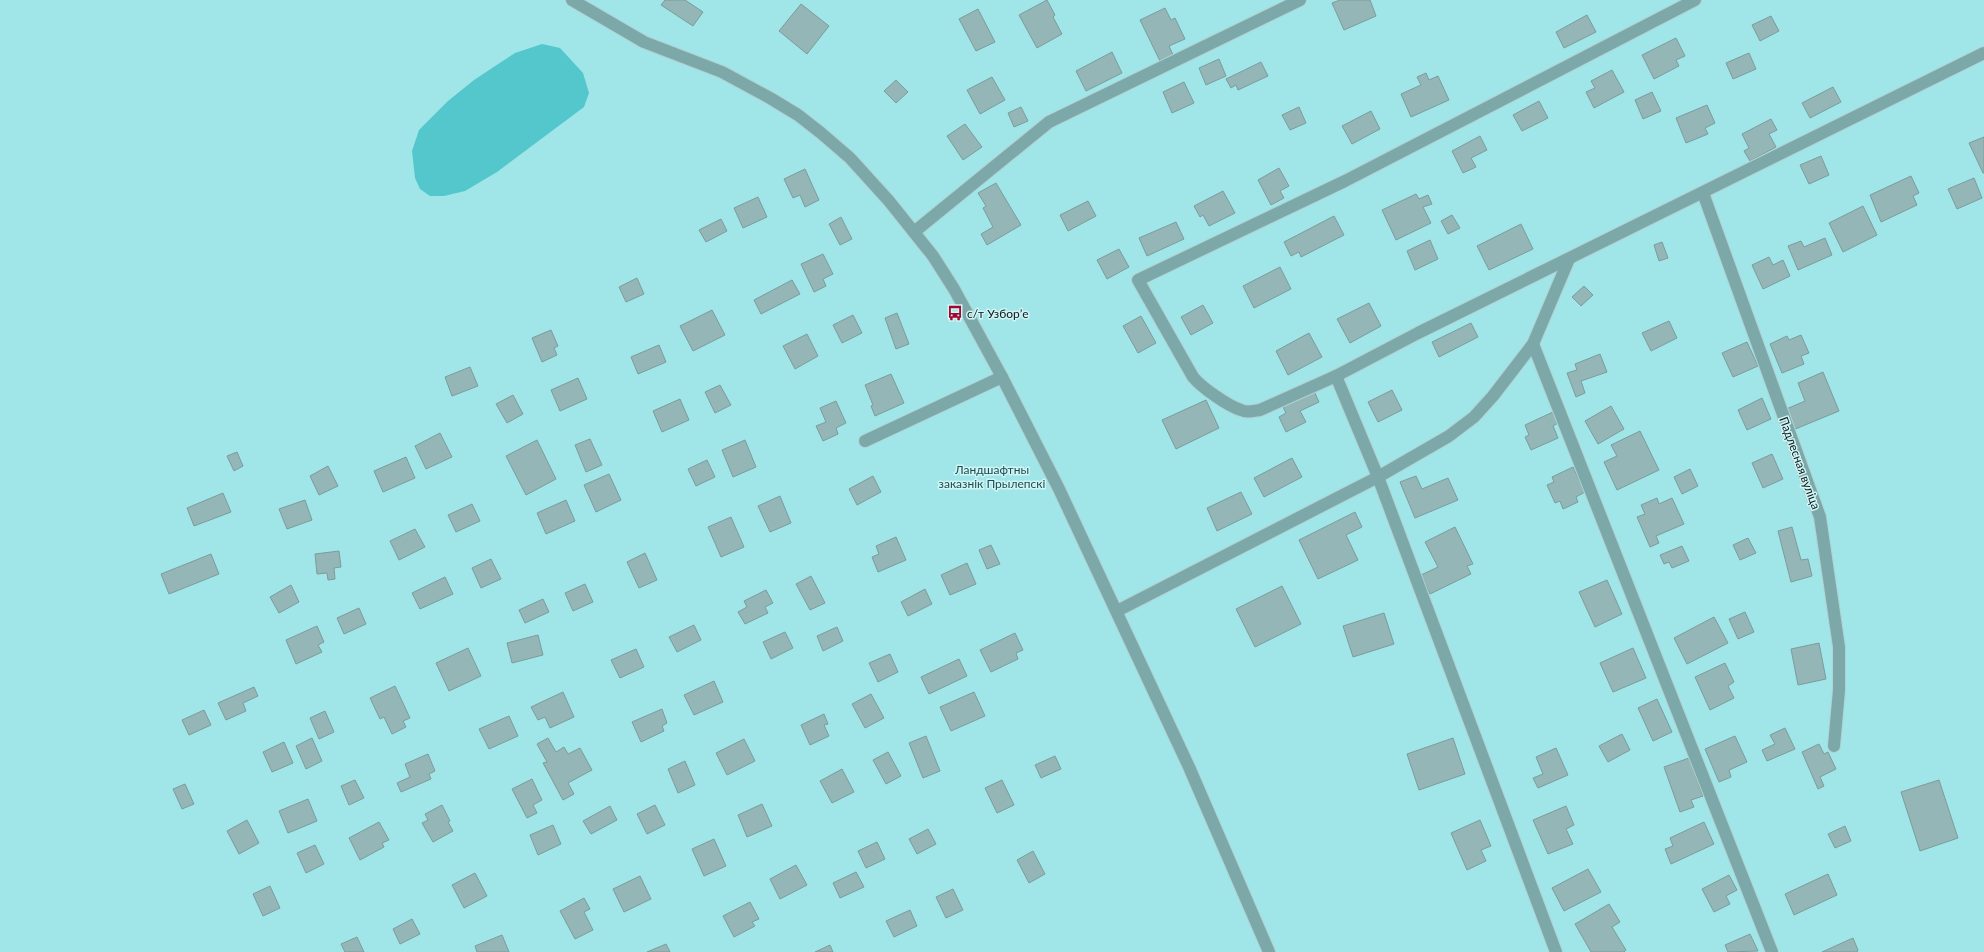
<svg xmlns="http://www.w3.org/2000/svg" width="1984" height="952" font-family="Lato,sans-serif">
<rect width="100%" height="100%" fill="#d1f5f6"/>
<rect fill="#a0e5e7" x="0" y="0" width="1984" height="952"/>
<polygon fill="#53c7cc" points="542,44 560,48 583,73 589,93 584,107 497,172 465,191 444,196 430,196 420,189 415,178 412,151 419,130 448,101 474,80 515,53"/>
<g fill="#94b6b7" stroke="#7b9c9d">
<polygon points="665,0 685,0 703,12 693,26 661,5"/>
<polygon points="1047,0 1055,15 1053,17 1062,34 1037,48 1019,15"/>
<polygon points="1340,0 1370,0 1376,16 1344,30 1332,3"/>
<polygon points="801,4 829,26 807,54 779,31"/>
<polygon points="1165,8 1171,20 1175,18 1185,39 1169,46 1173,55 1160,61 1140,20"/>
<polygon points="978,9 995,42 976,51 959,19"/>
<polygon points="1587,15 1596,32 1564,48 1556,32"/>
<polygon points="1771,16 1779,31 1760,41 1752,25"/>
<polygon points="1676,38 1685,56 1676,60 1679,66 1654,79 1642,55"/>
<polygon points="1112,52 1122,73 1086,91 1076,71"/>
<polygon points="1749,53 1756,69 1733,79 1726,63"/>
<polygon points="1219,59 1226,76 1206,85 1199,68"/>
<polygon points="1261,62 1268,76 1238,90 1236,85 1231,88 1226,79"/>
<polygon points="1612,70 1624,92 1594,108 1586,92 1595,88 1591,81"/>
<polygon points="1426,73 1429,80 1438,76 1449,100 1411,117 1401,94 1421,85 1417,77"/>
<polygon points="992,77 1005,100 980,114 967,90"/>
<polygon points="896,80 908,92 896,103 884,91"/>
<polygon points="1184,82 1194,103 1172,113 1163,92"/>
<polygon points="1833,87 1841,102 1810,118 1802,103"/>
<polygon points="1652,92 1661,111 1643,119 1635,100"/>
<polygon points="1539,101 1548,118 1522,131 1513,115"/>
<polygon points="1707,105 1715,123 1705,128 1708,134 1686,143 1676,118"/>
<polygon points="1021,107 1028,121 1014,127 1008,113"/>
<polygon points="1299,107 1306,123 1290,130 1282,115"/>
<polygon points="1371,111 1380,129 1352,144 1342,126"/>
<polygon points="1771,119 1777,130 1769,134 1776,147 1750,161 1744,151 1749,148 1742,134"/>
<polygon points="965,124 982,147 963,160 947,136"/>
<polygon points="1480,136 1487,150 1471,158 1476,167 1463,173 1452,151"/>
<polygon points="1984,137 1984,173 1983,173 1969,143"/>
<polygon points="1821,156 1829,175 1809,184 1800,165"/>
<polygon points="1279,168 1289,186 1280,191 1284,198 1271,205 1258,180"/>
<polygon points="805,169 819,200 805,207 800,195 793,198 784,179"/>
<polygon points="1911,176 1919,193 1913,196 1917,205 1881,222 1870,195"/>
<polygon points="1974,178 1982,198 1957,209 1948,189"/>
<polygon points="996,183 1021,225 987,245 981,234 993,227 983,208 986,206 978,193"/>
<polygon points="1223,191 1235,213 1209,226 1203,215 1200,217 1194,206"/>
<polygon points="1416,194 1419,199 1428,195 1432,204 1423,207 1431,223 1396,240 1382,210"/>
<polygon points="758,197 767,217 743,228 734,208"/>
<polygon points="1088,201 1096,216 1068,231 1060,215"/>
<polygon points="1863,206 1877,235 1843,252 1829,223"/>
<polygon points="1452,215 1460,228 1448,234 1441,221"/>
<polygon points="1334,216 1344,235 1301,257 1299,252 1291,256 1284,242"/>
<polygon points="841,217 852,239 840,245 829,224"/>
<polygon points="721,219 727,231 706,242 699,230"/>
<polygon points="1176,222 1184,239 1147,256 1139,238"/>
<polygon points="1521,224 1533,249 1489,270 1477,246"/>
<polygon points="1825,238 1832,255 1798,270 1788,246 1801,241 1804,247"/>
<polygon points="1430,240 1438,259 1415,270 1407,251"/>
<polygon points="1662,242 1668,258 1659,261 1654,245"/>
<polygon points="1119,249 1129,267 1107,279 1097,260"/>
<polygon points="823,254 833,274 823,279 826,286 814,292 801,264"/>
<polygon points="1769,257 1773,265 1783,260 1790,276 1763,289 1752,265"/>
<polygon points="1280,267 1291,289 1254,308 1243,286"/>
<polygon points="637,278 644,294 626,302 619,287"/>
<polygon points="792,280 800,294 761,314 754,300"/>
<polygon points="1584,286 1593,295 1581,306 1572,297"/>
<polygon points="1369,303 1381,326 1350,343 1337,319"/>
<polygon points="1203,305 1213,323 1191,335 1181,317"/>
<polygon points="712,310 725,335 693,351 680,326"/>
<polygon points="897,313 909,344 896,349 885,318"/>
<polygon points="853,315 862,333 842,343 833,325"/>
<polygon points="1141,316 1156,343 1138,353 1123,326"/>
<polygon points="1669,321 1677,338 1651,351 1642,333"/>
<polygon points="1471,323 1478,337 1439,357 1432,342"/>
<polygon points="551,330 558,346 554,348 557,355 542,362 532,338"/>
<polygon points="1309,333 1322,357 1288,375 1276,351"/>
<polygon points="807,334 818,356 795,369 783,346"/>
<polygon points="1801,335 1809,353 1801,356 1804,364 1782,373 1770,344 1787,336 1789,340"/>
<polygon points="1747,342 1758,366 1733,377 1722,353"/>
<polygon points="659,345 666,362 638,374 631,357"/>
<polygon points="1600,354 1607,372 1581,381 1585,393 1576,397 1567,373 1577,370 1575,364"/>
<polygon points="470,367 478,386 452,396 445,377"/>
<polygon points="1823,372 1839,411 1793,430 1784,410 1805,401 1798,383"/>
<polygon points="891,374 904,403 875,416 871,406 873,405 865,385"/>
<polygon points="578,378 587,399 560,411 551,390"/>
<polygon points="720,385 731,405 715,413 705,392"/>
<polygon points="1313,389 1319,402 1300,411 1306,422 1286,432 1279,417 1286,413 1282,405"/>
<polygon points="1392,390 1402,410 1378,422 1368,402"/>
<polygon points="513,395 523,414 507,423 496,404"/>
<polygon points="1762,398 1771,419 1747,430 1738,410"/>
<polygon points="680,399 689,420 662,432 653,411"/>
<polygon points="1206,400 1219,428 1176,449 1162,420"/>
<polygon points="836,401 846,423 836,428 838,434 823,441 816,426 826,422 820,408"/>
<polygon points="1611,406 1624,429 1598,444 1585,421"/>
<polygon points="1553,412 1558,423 1553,426 1558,438 1531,450 1525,437 1529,435 1525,425"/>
<polygon points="1640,431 1659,470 1617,490 1604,462 1617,456 1611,445"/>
<polygon points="440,433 452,457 426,469 415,446"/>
<polygon points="590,439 602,465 586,472 575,445"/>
<polygon points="537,440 556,479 526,495 506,456"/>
<polygon points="745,440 756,467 733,477 722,450"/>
<polygon points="237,452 243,466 234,471 227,456"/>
<polygon points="1772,454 1783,479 1763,488 1752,463"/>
<polygon points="406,457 415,478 383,492 374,471"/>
<polygon points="1292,458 1302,477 1264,497 1254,478"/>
<polygon points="707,460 715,477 696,486 688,469"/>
<polygon points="328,466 338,486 319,495 310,476"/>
<polygon points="1573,467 1585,492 1576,497 1578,502 1563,509 1560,501 1555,503 1547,485 1554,482 1552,477"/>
<polygon points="1690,469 1698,486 1682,494 1674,477"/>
<polygon points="609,474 621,500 596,512 584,485"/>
<polygon points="873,476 881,492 857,505 849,489"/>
<polygon points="1416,476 1422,489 1448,478 1458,500 1415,518 1400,482"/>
<polygon points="1241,492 1252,514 1217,531 1207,508"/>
<polygon points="223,493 231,512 194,526 187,508"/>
<polygon points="780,496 791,523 770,532 758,506"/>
<polygon points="1657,498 1659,504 1672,498 1684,524 1656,536 1659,543 1650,547 1637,517 1645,514 1641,505"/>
<polygon points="305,500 312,520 287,529 279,509"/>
<polygon points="566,500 575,521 546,534 537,513"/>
<polygon points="472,504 480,521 456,532 448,515"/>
<polygon points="1355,512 1362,527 1346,535 1358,560 1318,579 1299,540"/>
<polygon points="731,517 744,547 721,557 708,527"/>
<polygon points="1455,527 1473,564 1467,566 1471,574 1430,594 1421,575 1438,567 1425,542"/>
<polygon points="1792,527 1801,560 1808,559 1812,576 1791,582 1778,531"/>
<polygon points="415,529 425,547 399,560 390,541"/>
<polygon points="896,537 906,560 878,572 872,557 879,554 876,546"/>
<polygon points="1748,538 1756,553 1740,560 1733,545"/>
<polygon points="991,545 1000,564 987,569 979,550"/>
<polygon points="1682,546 1689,561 1672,568 1669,562 1664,564 1660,555"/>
<polygon points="339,551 341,567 334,568 335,579 328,580 327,573 317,574 315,554"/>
<polygon points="645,553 657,580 639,588 627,562"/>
<polygon points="211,554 219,574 169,594 161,574"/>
<polygon points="491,559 501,579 481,588 472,568"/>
<polygon points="967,563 976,584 950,595 941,575"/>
<polygon points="811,576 825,603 810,610 796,584"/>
<polygon points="445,577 453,594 420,609 412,593"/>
<polygon points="1607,580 1622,614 1595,627 1579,592"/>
<polygon points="585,584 593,602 573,611 565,593"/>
<polygon points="291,585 299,602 279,613 270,597"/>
<polygon points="1282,586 1301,624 1255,647 1236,609"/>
<polygon points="925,589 932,604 908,616 901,602"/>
<polygon points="766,590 773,603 765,607 768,613 745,624 738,612 747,607 744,601"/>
<polygon points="543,599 549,612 525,623 519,610"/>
<polygon points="359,608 366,624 344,634 337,618"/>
<polygon points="1745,612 1754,632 1738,639 1729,619"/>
<polygon points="1384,613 1394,644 1353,657 1343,626"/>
<polygon points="1714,617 1728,643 1687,664 1674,638"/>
<polygon points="694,625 701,640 677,652 669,637"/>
<polygon points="317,626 324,642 318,645 322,652 296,664 286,640"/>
<polygon points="837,627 843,641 823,651 817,636"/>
<polygon points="785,632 793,648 771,659 763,642"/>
<polygon points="1015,633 1023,650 1016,653 1018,659 991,672 980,650"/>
<polygon points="538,635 543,655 512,663 507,643"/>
<polygon points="1819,643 1826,679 1798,685 1791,649"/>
<polygon points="468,648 481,676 449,691 436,663"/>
<polygon points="1633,648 1646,678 1613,692 1600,663"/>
<polygon points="636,649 644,667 620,678 611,660"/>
<polygon points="890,654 898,672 878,682 869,663"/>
<polygon points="959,659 967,676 929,694 921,677"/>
<polygon points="1725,663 1734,682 1728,686 1734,698 1710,710 1695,677"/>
<polygon points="714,681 723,702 694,715 684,695"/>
<polygon points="395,686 410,718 403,721 406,727 392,734 384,717 380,719 370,698"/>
<polygon points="254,687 258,696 243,703 246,711 226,720 218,703"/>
<polygon points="563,692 574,717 550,728 545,717 538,720 531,707"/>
<polygon points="974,692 985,716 951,731 940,707"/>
<polygon points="871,694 884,718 865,728 852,704"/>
<polygon points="1657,699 1672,732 1653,741 1638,708"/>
<polygon points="662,709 667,723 662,726 664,731 641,742 632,722"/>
<polygon points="204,710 211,725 189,735 182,720"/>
<polygon points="325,711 334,732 319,739 310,718"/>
<polygon points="824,714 828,724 824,725 829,736 810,745 801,725"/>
<polygon points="509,716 518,736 489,749 479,729"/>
<polygon points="1785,728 1795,749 1767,761 1762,750 1775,744 1770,735"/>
<polygon points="1622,734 1630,750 1608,762 1599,746"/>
<polygon points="926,736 940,771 923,778 909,743"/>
<polygon points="1735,736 1747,762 1729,770 1731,777 1719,782 1705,749"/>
<polygon points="312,738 322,761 306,769 296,746"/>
<polygon points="548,738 556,752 564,747 568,754 580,748 592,770 568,783 574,794 563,800 543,763 547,762 537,744"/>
<polygon points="1453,738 1465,774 1419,790 1407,754"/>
<polygon points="744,739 755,761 727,775 716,753"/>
<polygon points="284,742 293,763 272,772 263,752"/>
<polygon points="1819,744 1824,754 1828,752 1836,769 1820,777 1824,786 1818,789 1802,752"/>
<polygon points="1556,748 1568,775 1538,788 1533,778 1543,774 1536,757"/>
<polygon points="888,752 901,776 886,784 873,760"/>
<polygon points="428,754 435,771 429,774 431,779 401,792 397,783 410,777 405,764"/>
<polygon points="1055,756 1061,769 1041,778 1035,765"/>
<polygon points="1689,758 1703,796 1691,800 1694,807 1680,812 1664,767"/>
<polygon points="685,761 695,785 678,793 668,769"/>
<polygon points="842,769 854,792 832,803 820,781"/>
<polygon points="532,779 542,800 533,805 537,813 527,818 512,789"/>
<polygon points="355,780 364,798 349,805 341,786"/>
<polygon points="1002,780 1014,805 997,813 985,788"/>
<polygon points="1939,780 1958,838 1920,851 1901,792"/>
<polygon points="185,784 194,804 182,809 173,789"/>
<polygon points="308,799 317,821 288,833 279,811"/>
<polygon points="762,804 772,826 747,837 738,815"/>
<polygon points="442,805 450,821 448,822 453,831 433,842 422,823 428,820 425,814"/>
<polygon points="655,805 665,825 647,834 637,814"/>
<polygon points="610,806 617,820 591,834 583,821"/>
<polygon points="1566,806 1574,825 1566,829 1573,844 1548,854 1533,820"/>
<polygon points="247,820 259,843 239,854 227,831"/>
<polygon points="1480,820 1491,846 1481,850 1486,861 1467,870 1451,833"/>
<polygon points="379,822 389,840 382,843 384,847 360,860 349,838"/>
<polygon points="1704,822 1714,844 1671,864 1665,849 1673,846 1670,838"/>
<polygon points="553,825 561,844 538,855 530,835"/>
<polygon points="1845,826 1851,841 1835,848 1828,834"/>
<polygon points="928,829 936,844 917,854 909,839"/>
<polygon points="714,839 726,866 704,876 692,849"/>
<polygon points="877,842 885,859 866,868 858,851"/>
<polygon points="315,845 324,864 306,873 297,853"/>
<polygon points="1033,851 1045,874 1029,883 1017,860"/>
<polygon points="796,865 807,885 780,899 770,879"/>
<polygon points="1588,869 1601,892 1564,911 1552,888"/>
<polygon points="856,872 864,887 840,898 833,883"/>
<polygon points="475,873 487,896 464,908 452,885"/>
<polygon points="1828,874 1837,895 1794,915 1785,894"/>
<polygon points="1729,875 1737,890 1726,896 1730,904 1714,912 1702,889"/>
<polygon points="640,876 651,899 624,912 613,889"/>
<polygon points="270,886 280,908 263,916 253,894"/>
<polygon points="953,889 963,910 946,918 936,897"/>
<polygon points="584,898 590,909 584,912 593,930 575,939 560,911"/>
<polygon points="750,902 759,919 752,922 755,926 734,937 723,916"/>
<polygon points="1609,904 1620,922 1612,927 1626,950 1624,952 1591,952 1575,924"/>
<polygon points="910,910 917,926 894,937 886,921"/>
<polygon points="412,919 420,934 400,944 393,929"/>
<polygon points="1750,934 1758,951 1728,952 1725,945"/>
<polygon points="502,935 509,952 477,952 475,946"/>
<polygon points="357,937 364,952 345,952 341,944"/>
<polygon points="1853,938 1858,950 1857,952 1822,952"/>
<polygon points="666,944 670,952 647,952"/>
<polygon points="830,945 833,952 815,952"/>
</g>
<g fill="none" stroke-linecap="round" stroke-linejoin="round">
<g stroke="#b1d2d2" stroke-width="14">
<g id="street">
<polyline points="572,0 644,42 722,72 770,98 798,115 821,133 850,158 889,201 933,256 954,289 1002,377 1059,489 1189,767 1269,952"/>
<path d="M1695,0L1345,181L1138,280L1193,377C1201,387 1228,406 1241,410C1247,413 1253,411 1260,410L1336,376L1418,333L1984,53"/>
<polyline points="1703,193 1820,517 1839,647 1839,690 1834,746"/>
<polyline points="914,232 1049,122 1300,0"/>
<polyline points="1533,344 1772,952"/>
<polyline points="1336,376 1378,477 1556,952"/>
<polyline points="865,441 1002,377"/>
<polyline points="1117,611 1378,477 1449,436 1474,417 1493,396 1533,344 1569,259"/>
</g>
</g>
<use href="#street" stroke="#7ca8a9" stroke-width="12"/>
</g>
<defs>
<g id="bus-bare" transform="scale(1.2)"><path d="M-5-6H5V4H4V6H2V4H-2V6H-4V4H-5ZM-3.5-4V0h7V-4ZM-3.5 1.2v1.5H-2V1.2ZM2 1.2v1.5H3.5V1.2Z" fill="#a3052c" stroke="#d1f5f6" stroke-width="2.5" paint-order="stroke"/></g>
</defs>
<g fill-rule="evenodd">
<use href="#bus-bare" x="955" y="313"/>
</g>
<g text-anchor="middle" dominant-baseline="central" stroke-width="3" stroke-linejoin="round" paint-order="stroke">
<g font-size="12" fill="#0b1818" stroke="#d1f5f6" text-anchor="start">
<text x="967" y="313">с/т Узборʼе</text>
</g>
<g font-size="12" fill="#0b1818" stroke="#d1f5f6">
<text transform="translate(1800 463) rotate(70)">Падлесная вуліца</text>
</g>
<g font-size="12" fill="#1a4d4f" stroke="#d1f5f6">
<text x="992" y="469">Ландшафтны<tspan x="992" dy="14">заказнік Прылепскі</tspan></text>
</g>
</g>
</svg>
